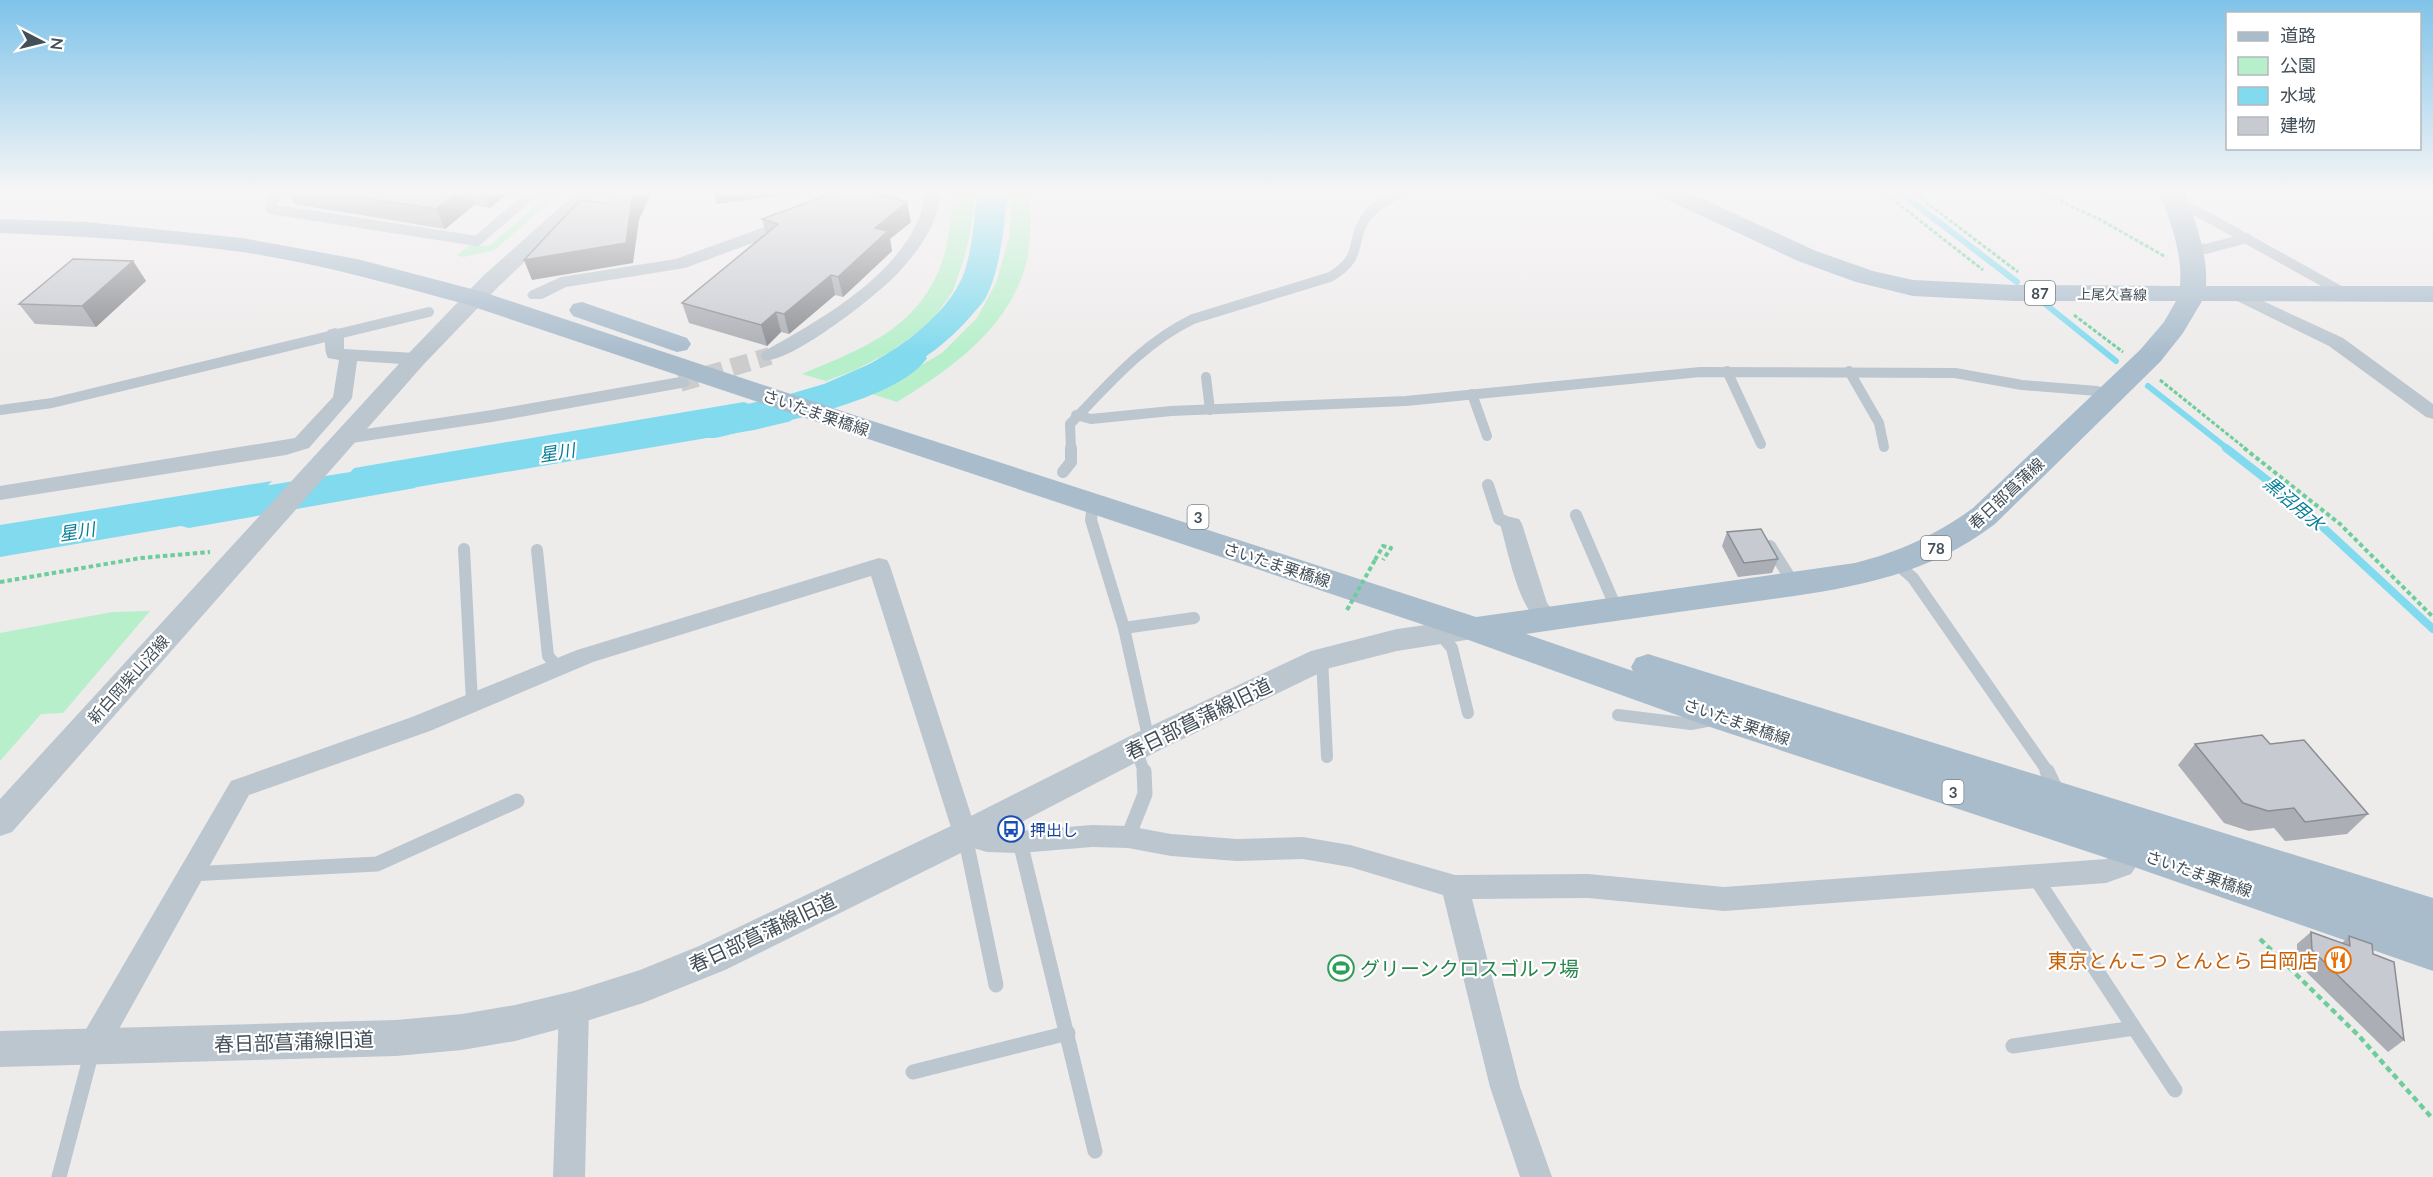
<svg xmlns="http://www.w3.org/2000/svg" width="2433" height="1177" font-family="Lato,'Noto Sans JP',sans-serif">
<rect width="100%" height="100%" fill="#eeebeb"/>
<g fill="#b6efca">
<polygon points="553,191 566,191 533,216 495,250 463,257 457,255 470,245 489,246"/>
<path d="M954,191H976L970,234L964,258L953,291L931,322L890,352L855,370L826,381L802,374C864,348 920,328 943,259C950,238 951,213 954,191Z"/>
<path d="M1013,191H1031C1030,213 1032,243 1026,264C1009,328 951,369 897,402L872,394L942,353L977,318L996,283L1009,238Z"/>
<polygon points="150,611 63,713 41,714 0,761 0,633 112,612"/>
</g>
<g fill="#81daee">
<path d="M978,191H1008C1004,223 1001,270 985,299C981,305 975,311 970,317C941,351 905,371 866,392L832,382C879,363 945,323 964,273C973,247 974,218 978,191Z"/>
<polygon points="744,402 792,421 754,430 323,503 354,468"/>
<polygon points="272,481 239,516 0,557 0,525"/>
</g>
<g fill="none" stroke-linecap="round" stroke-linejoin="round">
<g stroke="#81daee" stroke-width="6">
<polyline points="1898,191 2017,282"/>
<polyline points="2044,303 2116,361"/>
<polyline points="2148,386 2228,449"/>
</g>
<polyline stroke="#81daee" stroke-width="8" points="2226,448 2299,505 2433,629"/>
<g fill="#81daee" fill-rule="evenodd">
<path d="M908,346L922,350L927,358C901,397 790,421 744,431C733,433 719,439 708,438C704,437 699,435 694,434L688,425L694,416L783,396L824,384L872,363L894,350Z"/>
<polygon points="400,464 415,468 421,478 415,488 189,528 173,524 167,513 173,502 189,498"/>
</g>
<polyline stroke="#ccccce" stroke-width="18" stroke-dasharray="18 9" stroke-linecap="butt" points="680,383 770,356"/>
<g stroke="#6dce9c" stroke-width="3" stroke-dasharray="4 2" stroke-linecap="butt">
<polyline points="1882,191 1983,270"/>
<polyline points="1911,191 2018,272"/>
<polyline points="2038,191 2099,219 2166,257"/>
<polyline points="2074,315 2123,352"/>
<polyline points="2160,380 2246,449"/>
</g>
<g stroke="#6dce9c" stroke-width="4" stroke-dasharray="4.5 3" stroke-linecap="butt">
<polyline points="2244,448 2340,524 2433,617"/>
<polyline points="1375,560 1383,546 1391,548 1383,560"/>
<polyline points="0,582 141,558 210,552"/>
</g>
<polyline stroke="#6dce9c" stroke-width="4.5" stroke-dasharray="6 4" stroke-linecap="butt" points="2260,939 2359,1036 2433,1119"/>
<g stroke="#bbc6cf" stroke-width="10">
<polyline points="283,191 273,199 270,209 477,241 535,191"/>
<polyline points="2175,199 2346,294"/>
<polyline points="2188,247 2206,249 2247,238"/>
<polyline points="1727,371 1761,444"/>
<polyline points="1849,371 1879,423 1884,447"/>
<polyline points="1206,377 1210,410"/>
<polyline points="1472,394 1487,436"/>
<polyline points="0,410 52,403 429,312"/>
<polyline points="1076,415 1091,419 1171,411 1406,401 1700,372 1955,373 2022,385 2097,391 2108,395"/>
<path d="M1071,449L1070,424C1108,385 1143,343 1193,319L1330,277C1366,256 1348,241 1368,215C1377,204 1391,198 1403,191"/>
</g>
<g stroke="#bbc6cf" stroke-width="12">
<polyline points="1063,472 1071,462 1071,448"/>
<polyline points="1488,485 1499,519 1511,524"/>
<polyline points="1093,503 1091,520 1124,628 1149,741"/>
<polyline points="1576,515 1617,610"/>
<polyline points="1770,546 1794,584"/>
<polyline points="464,549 472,702"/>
<polyline points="537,550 548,656 558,667"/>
<polyline points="1897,564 1913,578 2048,772"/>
<polyline points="1124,628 1194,618"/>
<polyline points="1439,633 1452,648 1468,713"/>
<polyline points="1322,659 1327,757"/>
<polyline points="1618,715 1691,724 1712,720"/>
<polyline points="1136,748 1144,772"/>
</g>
<g stroke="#bbc6cf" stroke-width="15">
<polyline points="2047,771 2058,794"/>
<polyline points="965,836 996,985"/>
<polyline points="1128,837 1145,794 1144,771"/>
<polyline points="1020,842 1095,1151"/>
<polyline points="191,874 377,864 517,801"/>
<polyline points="2035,877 2175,1090"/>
<polyline points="2013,1046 2134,1028"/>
<polyline points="913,1072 1068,1033"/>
<polyline points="59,1177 92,1051"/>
</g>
<g fill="#bbc6cf" fill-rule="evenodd">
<path d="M927,191H943C938,211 932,229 920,246C908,263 893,280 876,293C858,309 785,365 763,360L761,356L763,352C818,321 894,279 919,218C923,209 924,200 927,191Z"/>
<polygon points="795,216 803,221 801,225 685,268 566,287 542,299 530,299 527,295 530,291 561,277 676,259"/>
<polygon points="2237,289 2343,338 2433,404 2433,419 2426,417 2329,346 2231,298 2228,294 2231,290"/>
<path d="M335,328L342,330L344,334V349L416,353L423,355L425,359L423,363L416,365L357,361L352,398L349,402L309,448L286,455L0,500V486L295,438L333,397L339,360L328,358C324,351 324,337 328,330Z"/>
<polygon points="680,377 687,379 690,383 687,387 492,422 345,444 338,443 335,438 338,433 345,432 492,410"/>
<path d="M1511,517L1519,519L1522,524L1547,603L1560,619L1557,625C1522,636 1508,549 1500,524L1503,519Z"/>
<path d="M879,558L887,560L890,566L975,827L987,830L1020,831L1092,825L1128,826L1171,834L1237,839L1303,837L1350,845L1455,875L1588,874L1724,887L2106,859C2124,854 2119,833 2143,842L2147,850L2131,874L2106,883L1724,911L1588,898L1472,899L1520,1087L1552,1177H1520L1490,1087L1443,895L1350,867L1303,859L1237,861L1171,856L1128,848L1092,847L1020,853L987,852L956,843L871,576L593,662L430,731L249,795L104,1056L93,1060L82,1056L78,1046L82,1036L231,781L412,717L577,650Z"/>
<polygon points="574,994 584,998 589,1008 585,1177 553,1177 559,1008 564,998"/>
</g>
<g fill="#bbc6cf" fill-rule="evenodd">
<polygon points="578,191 600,191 499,286 424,364 12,832 0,836 0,799 408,354 483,276"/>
<polygon points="1475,618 1485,621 1490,629 1485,637 1397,651 1330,668 1160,750 977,845 725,970 643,1003 574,1025 515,1041 462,1050 396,1056 0,1067 0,1031 396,1020 462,1014 515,1005 574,991 640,970 699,946 953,825 1138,732 1311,651 1397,629"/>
</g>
<g fill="#a9bccc" fill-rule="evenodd">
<path d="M1655,191H1686L1816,251L1873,271L1913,280L2015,285L2180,286C2183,253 2170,221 2159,191H2183C2195,220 2208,253 2206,286H2433V302L2202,301L2183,333L2160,362L1995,524C1915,585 1826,591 1729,605C1662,614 1594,624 1526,634L1633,671L1631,667L1636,658L1648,654L2433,898V971L2134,867L1713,728L1463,638L465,304C391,284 317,263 242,252C162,241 81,236 0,233V219L87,222L242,238L357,259L483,292L860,417L1476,617L1855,563C1899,552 1936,535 1973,508L2140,350L2164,322L2176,301H2015L1913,296L1856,282L1798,261L1659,196Z"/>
<polygon points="582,302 687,338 691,344 687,350 677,352 573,316 569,310 573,304"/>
</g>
<polyline stroke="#6dce9c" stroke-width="4" stroke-dasharray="4.5 3" stroke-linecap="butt" points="1347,610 1375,560"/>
</g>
<g fill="#abaeb4">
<polygon points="287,191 511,191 490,208 474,205 445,229 294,204"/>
<polygon points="762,219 911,222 890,239 892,251 843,297 835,295 789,334 781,332 767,346 689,323 682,303 766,233"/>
<polygon points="133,261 146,281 96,327 35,324 19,304"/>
<polygon points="1727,532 1778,559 1772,573 1738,577 1722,546"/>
<polygon points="2195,744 2270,744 2368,814 2347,834 2285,841 2274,828 2249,831 2224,823 2178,765"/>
<polygon points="2311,932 2342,943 2349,936 2373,954 2404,1040 2388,1052 2297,963 2297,944"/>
</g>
<g fill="#8b8d92">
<polygon points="459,191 468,191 474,205 445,229 436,209"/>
<polygon points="483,191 511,191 490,208"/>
<polygon points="637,191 652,191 639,220 633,263 532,280 524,260 632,200"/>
<polygon points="713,191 811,191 717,204"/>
<polygon points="907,202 911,222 890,239 892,251 843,297 838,277 875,228"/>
<polygon points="133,261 146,281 96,327 82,306"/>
<polygon points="831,275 835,295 789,334 784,314"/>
<polygon points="776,312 781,332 767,346 761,325"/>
</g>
<g fill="#c7cad1" stroke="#8b8d92" stroke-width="1.5">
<polygon points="320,191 459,191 436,209"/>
<polygon points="612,191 637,191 632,200 626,243 524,260 580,200 606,203"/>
<polygon points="843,191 866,191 907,202 875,228 888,231 838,277 831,275 784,314 776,312 761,325 682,303 778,224 762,219 833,193 838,194"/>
<polygon points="73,259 133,261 82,306 19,304"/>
<polygon points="1761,529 1778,559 1744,563 1727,532"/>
<polygon points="2262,735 2270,744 2304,740 2368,814 2305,822 2294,808 2268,811 2243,803 2195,744"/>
<polygon points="2311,932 2350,946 2349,936 2372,944 2373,954 2394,962 2404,1040 2312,950"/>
</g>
<linearGradient id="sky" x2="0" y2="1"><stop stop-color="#7fc3ea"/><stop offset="0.54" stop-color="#f7f6f6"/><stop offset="1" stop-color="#f7f6f6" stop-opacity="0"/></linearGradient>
<rect width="2433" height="355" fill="url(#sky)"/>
<defs>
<g id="bus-ring" transform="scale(1.35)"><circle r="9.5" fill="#fff" stroke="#1a4fb4" stroke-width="1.5"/><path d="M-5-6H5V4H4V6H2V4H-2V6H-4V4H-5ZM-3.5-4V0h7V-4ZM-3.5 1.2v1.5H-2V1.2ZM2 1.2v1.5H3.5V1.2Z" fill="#1a4fb4"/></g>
<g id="restaurant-ring" transform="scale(1.35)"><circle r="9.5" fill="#fff" stroke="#e8710a" stroke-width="1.5"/><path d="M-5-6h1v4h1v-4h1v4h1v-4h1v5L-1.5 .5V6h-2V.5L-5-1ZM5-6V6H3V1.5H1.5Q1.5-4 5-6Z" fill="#e8710a"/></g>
<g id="stadium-ring" transform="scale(1.35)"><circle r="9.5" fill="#fff" stroke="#2e9e5b" stroke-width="1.5"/><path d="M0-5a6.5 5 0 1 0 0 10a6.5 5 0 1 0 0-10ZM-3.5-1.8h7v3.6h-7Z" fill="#2e9e5b"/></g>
</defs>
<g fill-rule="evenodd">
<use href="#bus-ring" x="1011" y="829"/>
<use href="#restaurant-ring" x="2338" y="960"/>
<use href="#stadium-ring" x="1341" y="968"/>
</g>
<g text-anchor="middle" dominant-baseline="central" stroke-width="4.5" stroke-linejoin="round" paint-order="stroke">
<g font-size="14" fill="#434f59" stroke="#fff">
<text transform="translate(2112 294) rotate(1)">上尾久喜線</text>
</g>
<g fill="#fff" stroke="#7b848b" stroke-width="1.5">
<rect x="2025" y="281" width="30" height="24" rx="4.5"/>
<rect x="1187.5" y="505" width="21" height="24" rx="4.5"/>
<rect x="1921" y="536" width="30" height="24" rx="4.5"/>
<rect x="1942.5" y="780" width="21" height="24" rx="4.5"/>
</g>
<g font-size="15" font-weight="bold" fill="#434f59">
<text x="2040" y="293">87</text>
<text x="1198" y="517">3</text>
<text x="1936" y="548">78</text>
<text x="1953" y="792">3</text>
</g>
<g font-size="16" fill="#434f59" stroke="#fff">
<text transform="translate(816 412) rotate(19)">さいたま栗橋線</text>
<text transform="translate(2006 493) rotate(-43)">春日部菖蒲線</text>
<text transform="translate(1277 564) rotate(18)">さいたま栗橋線</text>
<text transform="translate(128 679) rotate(-48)">新白岡柴山沼線</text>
<text transform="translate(1737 721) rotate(19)">さいたま栗橋線</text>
<text transform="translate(2199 873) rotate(19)">さいたま栗橋線</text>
</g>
<g font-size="16" fill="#164399" stroke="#fff" text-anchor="start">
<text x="1030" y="829">押出し</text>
</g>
<g font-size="18" font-style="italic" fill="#087e99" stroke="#fff">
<text transform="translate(557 452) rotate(-9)">星川</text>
<text transform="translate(2294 503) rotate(40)">黒沼用水</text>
<text transform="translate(77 531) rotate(-9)">星川</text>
</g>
<g font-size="20" fill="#434f59" stroke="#fff">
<text transform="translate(1198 718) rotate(-26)">春日部菖蒲線旧道</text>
<text transform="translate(762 932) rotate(-25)">春日部菖蒲線旧道</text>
<text transform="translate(294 1041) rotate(-2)">春日部菖蒲線旧道</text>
</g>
<g font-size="20" fill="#c56008" stroke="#fff" text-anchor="end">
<text x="2318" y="960">東京とんこつ とんとら 白岡店</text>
</g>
<g font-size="20" fill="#27864d" stroke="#fff" text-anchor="start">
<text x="1360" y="968">グリーンクロスゴルフ場</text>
</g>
</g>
<rect x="2226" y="12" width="195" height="138" fill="#ffffff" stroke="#b4b9bd" stroke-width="1.5"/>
<rect x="2238" y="32" width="30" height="9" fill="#a9bccc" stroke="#b4b9bd" stroke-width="1.5"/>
<text x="2280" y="42" font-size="18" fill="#434f59">道路</text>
<rect x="2238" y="57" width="30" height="18" fill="#b6efca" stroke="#b4b9bd" stroke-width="1.5"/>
<text x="2280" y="72" font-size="18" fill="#434f59">公園</text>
<rect x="2238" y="87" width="30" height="18" fill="#81daee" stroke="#b4b9bd" stroke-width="1.5"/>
<text x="2280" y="102" font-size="18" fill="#434f59">水域</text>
<rect x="2238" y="117" width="30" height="18" fill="#c7cad1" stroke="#b4b9bd" stroke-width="1.5"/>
<text x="2280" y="132" font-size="18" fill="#434f59">建物</text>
<g transform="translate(42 42) rotate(97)" stroke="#ffffff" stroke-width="4.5" paint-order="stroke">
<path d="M0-4.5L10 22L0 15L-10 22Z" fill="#434f59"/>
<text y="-9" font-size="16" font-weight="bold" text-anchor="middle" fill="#434f59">N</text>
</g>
</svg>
